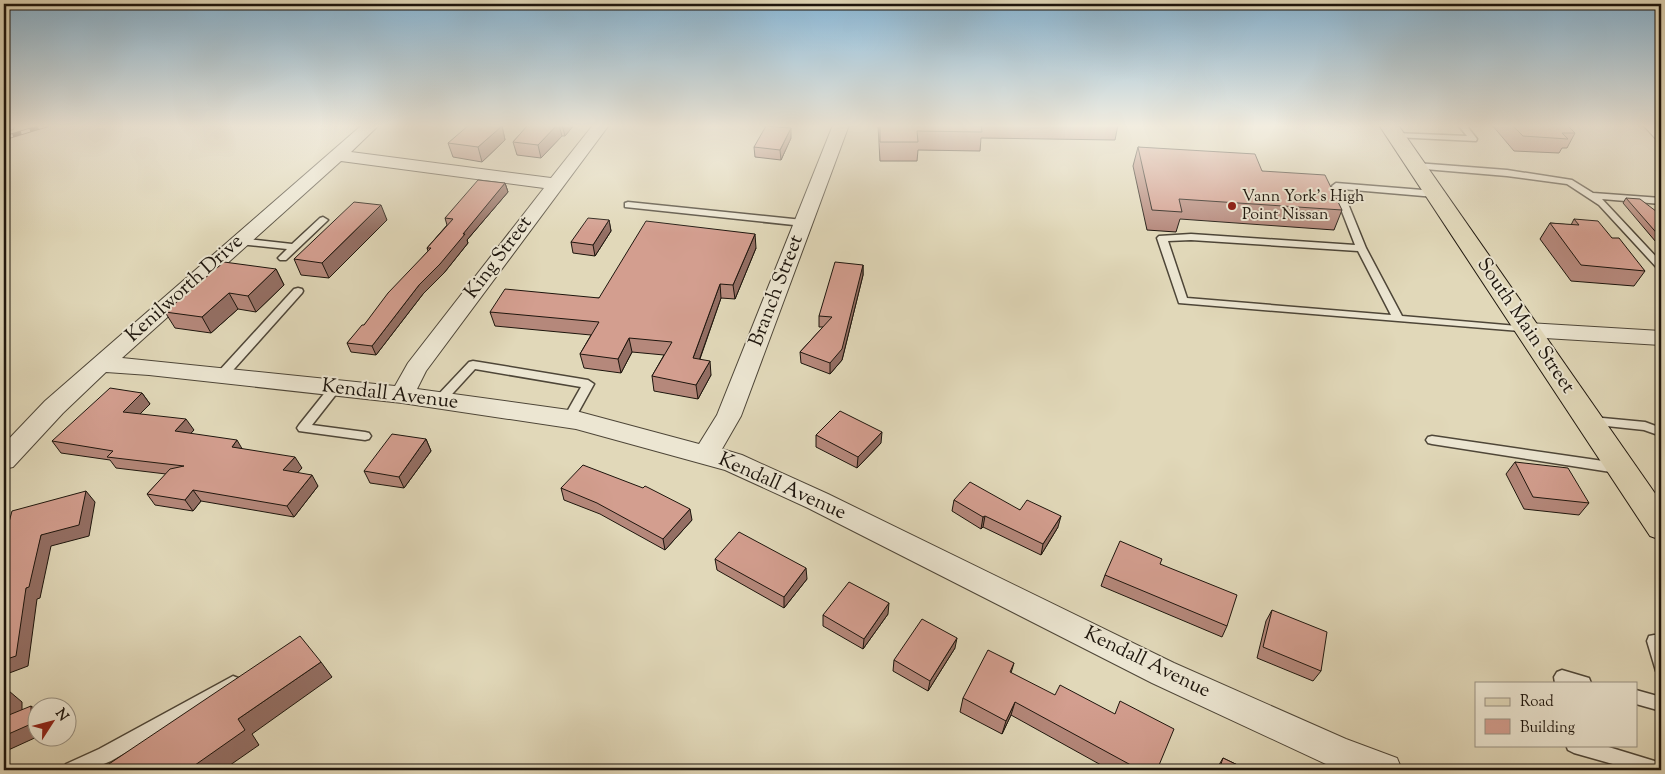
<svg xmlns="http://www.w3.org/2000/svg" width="1665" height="774" font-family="'Sorts Mill Goudy',serif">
<rect width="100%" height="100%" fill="#e1d8b9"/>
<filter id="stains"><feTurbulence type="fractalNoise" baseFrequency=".004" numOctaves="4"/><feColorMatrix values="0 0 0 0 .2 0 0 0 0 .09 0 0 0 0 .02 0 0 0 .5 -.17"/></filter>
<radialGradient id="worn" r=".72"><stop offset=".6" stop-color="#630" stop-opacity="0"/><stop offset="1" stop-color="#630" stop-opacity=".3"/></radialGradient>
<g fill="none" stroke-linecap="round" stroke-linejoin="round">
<g stroke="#4e4638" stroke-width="3">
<g id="service">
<polygon points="1458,125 1466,125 1477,139 1476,141 1395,137 1391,135 1395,133 1467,136"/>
<polygon points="1416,163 1507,170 1572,180 1593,193 1661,198 1661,204 1602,199 1661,262 1661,270 1658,269 1599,205 1567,184 1507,176 1413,168 1412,166"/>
<path d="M1336,183L1435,191L1439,194L1435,197L1342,189L1366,248L1402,316L1528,327L1533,330L1532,332L1179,303L1157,238L1159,236L1191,234L1355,245L1332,186ZM1191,240L1358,251L1391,315L1187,298L1168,241Z"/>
<polygon points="628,202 803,220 808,223 803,226 625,207 625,203"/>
<polygon points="323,217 328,220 326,222 286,260 280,260 278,258 287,249 239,244 234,241 239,238 292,244 320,218"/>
<polygon points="298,288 302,289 303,291 302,293 226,378 218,378 216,375 218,372 294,289"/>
<polygon points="473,361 588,380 594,384 573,422 569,423 563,419 581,387 475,369 443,404 435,404 433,401 435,398 469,362"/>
<polygon points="335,384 341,388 312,425 365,432 369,433 371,436 369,439 365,440 299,431 297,428 299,425 331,385"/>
<polygon points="1592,417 1645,422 1661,428 1661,436 1644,430 1588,424 1586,421 1588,418"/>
<polygon points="1432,436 1617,463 1621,465 1623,468 1621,471 1617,473 1432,444 1428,443 1426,440 1428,437"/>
<polygon points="1654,635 1661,635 1661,673 1656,671 1647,641 1649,636"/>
<polygon points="1562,670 1589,678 1591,683 1555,683 1554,677 1557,672"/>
<polygon points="233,676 238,678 241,683 238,688 111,761 89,770 64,770 66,764 99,749"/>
<polygon points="1636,690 1661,697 1661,711 1636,704"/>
<polygon points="1566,745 1602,745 1661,763 1661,770 1634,770 1574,753 1568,750"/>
</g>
</g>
<g stroke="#4e4638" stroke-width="2">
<g id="minor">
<polygon points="4,125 15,125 13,129 4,131"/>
<path d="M362,125H379L351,152L551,178L593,125H609L426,371L417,389L576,411L699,444L717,415L833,125H849L741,416L722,449L742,455L828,494L1174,663L1346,739L1397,758L1402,770H1342L1328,765L1152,683L808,508L725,470L576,429L402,403L149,375L106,372L63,413L13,467L4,469V444L45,401ZM341,161L544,188L408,363L395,386L122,358Z"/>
<polygon points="1643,125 1660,125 1661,139 1655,138"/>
<polygon points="1528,323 1661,331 1661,345 1528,337 1520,335 1517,330 1520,325"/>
</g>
</g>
<g stroke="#1d150d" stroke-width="2">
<polygon id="primary" points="1379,125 1398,125 1661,502 1661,540 1650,536"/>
</g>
<use href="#service" fill="#ece6d2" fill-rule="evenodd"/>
<use href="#minor" fill="#ece6d2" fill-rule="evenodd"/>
<use href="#primary" fill="#e1d8b9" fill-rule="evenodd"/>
<g stroke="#1d150d" stroke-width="4.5">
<polyline id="rail" points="4,138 47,125"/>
</g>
<use href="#rail" stroke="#ece6d2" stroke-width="3" stroke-dasharray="9" stroke-linecap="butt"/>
</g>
<g fill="#b5887b" stroke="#1d150d">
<polygon points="528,125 574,125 565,136 562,136 541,158 517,155 513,142"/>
<polygon points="878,125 1118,125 1115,140 981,138 980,151 918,150 917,161 880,161"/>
<polygon points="1492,125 1567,125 1575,133 1567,148 1562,148 1559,153 1514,151"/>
<polygon points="502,126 505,140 482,162 453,157 448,143"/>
<polygon points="791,138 781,160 755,157 754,147"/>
<polygon points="1138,147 1262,171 1342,210 1334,230 1180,219 1176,232 1147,230 1133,166"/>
<polygon points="505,183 508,192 467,240 468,243 444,273 423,294 376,355 351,352 347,343 364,325 428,251 427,248 447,225 445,218"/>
<polygon points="1626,198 1661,215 1661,248 1623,203"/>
<polygon points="1574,219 1612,238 1645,271 1634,286 1571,281 1540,239 1550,223 1571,225"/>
<polygon points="387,220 329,278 301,275 294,259"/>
<polygon points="609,220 611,231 595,256 573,253 571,242"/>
<polygon points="756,248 735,299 721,298 700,359 711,375 698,399 654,391 652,376 664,355 632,352 621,373 584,368 580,354 591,335 495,326 490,312 599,298"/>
<polygon points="863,265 863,275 842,360 830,374 801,363 800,352 823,327 819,327 819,316"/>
<polygon points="276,269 284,285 256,312 238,309 211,333 175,328 165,312"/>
<polygon points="142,393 150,404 140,414 194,430 190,434 242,449 302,468 297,473 318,486 294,517 201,501 193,511 155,505 147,494 166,474 116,468 110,460 61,453 52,441"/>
<polygon points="816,435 881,443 857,468 816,447"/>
<polygon points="426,439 431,451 404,488 370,483 364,471"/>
<polygon points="1515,462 1589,503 1579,515 1524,509 1506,474"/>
<polygon points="561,488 692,520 665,550 600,514 564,500"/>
<polygon points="954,500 1020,510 1058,527 1041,555 983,527 981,529 952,511"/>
<polygon points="715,559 807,579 784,608 717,570"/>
<polygon points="1160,564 1227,626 1222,637 1101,586 1105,575"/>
<polygon points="1272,610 1321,671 1313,681 1257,658 1266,621"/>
<polygon points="888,614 863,649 823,626 823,615"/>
<polygon points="955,648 928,691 893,671 894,660"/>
<polygon points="1014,663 1011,673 1157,770 1110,770 1011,715 1002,734 960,712 963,698"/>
<polygon points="1223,758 1248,770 1216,770"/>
</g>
<g fill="#946f64" stroke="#1d150d">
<polygon points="557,125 559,125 562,136 541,158 538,145"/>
<polygon points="562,125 574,125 565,136"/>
<polygon points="502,126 505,140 482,162 478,147"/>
<polygon points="791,128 791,138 781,160 780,150"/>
<polygon points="505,183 508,192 467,240 468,243 444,273 423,294 376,355 372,346 419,285"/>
<polygon points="381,205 387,220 329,278 322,263"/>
<polygon points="609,220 611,231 595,256 593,245"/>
<polygon points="755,234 756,248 735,299 733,285"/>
<polygon points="863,265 863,275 842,360 830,374 830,363"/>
<polygon points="276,269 284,285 256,312 248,296"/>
<polygon points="720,284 721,298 695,372 693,358"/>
<polygon points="229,293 238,309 211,333 202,317"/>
<polygon points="629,338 632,352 621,373 618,359"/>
<polygon points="710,361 711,375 698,399 696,385"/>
<polygon points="142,393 150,404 131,423 123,412"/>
<polygon points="186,419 194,430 182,443 175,431"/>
<polygon points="882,432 881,443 857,468 858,457"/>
<polygon points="426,439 431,451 404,488 399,477"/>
<polygon points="237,440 244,452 232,447"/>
<polygon points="295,457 302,468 290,481 283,470"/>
<polygon points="312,475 318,486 294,517 287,506"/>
<polygon points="193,490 201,501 193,511 185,500"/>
<polygon points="86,491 95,502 89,536 51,546 40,598 37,599 28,666 4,675 4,660 26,588 41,535"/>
<polygon points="690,509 692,520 665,550 663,539"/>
<polygon points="985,516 983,527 981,529 983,517"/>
<polygon points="1061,516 1058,527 1041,555 1043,544"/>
<polygon points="806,568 807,579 784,608 784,597"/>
<polygon points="889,603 888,614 863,649 864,639"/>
<polygon points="957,638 955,648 928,691 930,681"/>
<polygon points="321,662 332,677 252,734 259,745 223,770 188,770 238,719"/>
<polygon points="9,691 22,702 22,725 9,715"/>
<polygon points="1015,702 1011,715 1002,734 1006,721"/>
<polygon points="31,706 38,711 38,736 39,736 4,752 4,736"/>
</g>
<g fill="#d39e8f" stroke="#1d150d">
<polygon points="469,125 492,125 502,126 478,147 448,143"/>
<polygon points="528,125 557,125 538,145 513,142"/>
<polygon points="880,125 981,125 982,132 917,131 918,142 880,142"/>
<polygon points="1512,125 1567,125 1575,133 1562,133 1568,139 1523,136"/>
<polygon points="766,126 791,128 780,150 754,147"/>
<polygon points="1138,147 1255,154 1262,171 1325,175 1342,210 1179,199 1182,212 1152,210"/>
<polygon points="478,180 505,183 463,234 465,234 440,264 419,285 372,346 347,343 362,325 364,325 388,293 431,248 427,248 453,219 445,218"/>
<polygon points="1626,198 1640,199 1661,215 1661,238"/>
<polygon points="354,202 381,205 322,263 294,259"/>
<polygon points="588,218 609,220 593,245 571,242"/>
<polygon points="1574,219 1598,221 1612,238 1619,238 1645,271 1581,265 1550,223 1579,225"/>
<polygon points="646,221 755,234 733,285 720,284 693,358 710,361 696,385 652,376 672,342 629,338 618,359 580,354 599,322 490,312 505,289 599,298"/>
<polygon points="224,262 276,269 248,296 229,293 202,317 165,312"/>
<polygon points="835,262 863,265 842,349 830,363 800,352 832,317 819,316"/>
<polygon points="110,388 142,393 123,412 186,419 175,431 237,440 232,447 295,457 283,470 312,475 287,506 193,490 185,500 147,494 170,469 184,466 107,457 113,451 52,441"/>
<polygon points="840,411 882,432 858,457 816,435"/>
<polygon points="392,434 426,439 399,477 364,471"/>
<polygon points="1515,462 1568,468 1589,503 1533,497"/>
<polygon points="583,465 643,488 645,486 690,509 663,539 597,503 561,488"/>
<polygon points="970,482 1020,510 1027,500 1061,516 1043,544 985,516 983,517 954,500"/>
<polygon points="86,491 79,525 41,535 29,587 26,588 16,656 4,660 4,541 12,511"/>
<polygon points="739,532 806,568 784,597 715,559"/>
<polygon points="1120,541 1162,559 1160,564 1237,595 1227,626 1105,575"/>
<polygon points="849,582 889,603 864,639 823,615"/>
<polygon points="1272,610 1327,632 1321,671 1263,647"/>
<polygon points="922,619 957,638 930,681 894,660"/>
<polygon points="300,636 321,662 238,719 245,730 188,770 100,770"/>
<polygon points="988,650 1014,663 1010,672 1055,695 1060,685 1115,714 1120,701 1174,729 1157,770 1140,770 1015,702 1006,721 963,698"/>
<polygon points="9,691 9,715 31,706 31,724 4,736 4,693"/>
<polygon points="1223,758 1248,770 1219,770"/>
</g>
<linearGradient id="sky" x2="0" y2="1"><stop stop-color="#88b6d5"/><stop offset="0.54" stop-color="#f2ede0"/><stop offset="1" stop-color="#f2ede0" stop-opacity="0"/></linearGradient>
<rect width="1665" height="233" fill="url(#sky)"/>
<circle fill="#8f2418" stroke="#ece6d2" stroke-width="2" cx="1232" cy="206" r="5"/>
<g text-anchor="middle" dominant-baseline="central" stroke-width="4" stroke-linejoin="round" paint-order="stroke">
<g font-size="16" fill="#1d150d" stroke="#ece6d2" text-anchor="start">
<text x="1242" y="197">Vann York's High<tspan x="1242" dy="18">Point Nissan</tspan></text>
</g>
<g font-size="20" fill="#1d150d" stroke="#ece6d2">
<text transform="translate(499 258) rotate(-53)">King Street</text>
<text transform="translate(185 289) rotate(-42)">Kenilworth Drive</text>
<text transform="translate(777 291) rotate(-69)">Branch Street</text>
<text transform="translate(1525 326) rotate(56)">South Main Street</text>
<text transform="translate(390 395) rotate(7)">Kendall Avenue</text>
<text transform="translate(782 487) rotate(24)">Kendall Avenue</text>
<text transform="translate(1147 663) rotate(26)">Kendall Avenue</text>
</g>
</g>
<rect width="1665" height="774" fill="none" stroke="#e1d8b9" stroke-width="20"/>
<rect x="5" y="5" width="1655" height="764" fill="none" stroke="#1d150d" stroke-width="2.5"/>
<rect x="10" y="10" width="1645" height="754" fill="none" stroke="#1d150d"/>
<rect x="1475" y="682" width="162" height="65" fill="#ece6d2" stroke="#999283"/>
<rect x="1485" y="698" width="25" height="8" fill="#e1d8b9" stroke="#999283"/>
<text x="1520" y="706" font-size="15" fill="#1d150d">Road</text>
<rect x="1485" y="719" width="25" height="15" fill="#d39e8f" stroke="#999283"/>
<text x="1520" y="732" font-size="15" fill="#1d150d">Building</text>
<g transform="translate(52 722) rotate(54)"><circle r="24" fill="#ece6d2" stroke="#999283"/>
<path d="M0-4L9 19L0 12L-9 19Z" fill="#8f2418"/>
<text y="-8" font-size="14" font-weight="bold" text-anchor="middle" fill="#1d150d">N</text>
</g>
<rect width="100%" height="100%" filter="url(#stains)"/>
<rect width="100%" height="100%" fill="url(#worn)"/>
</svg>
